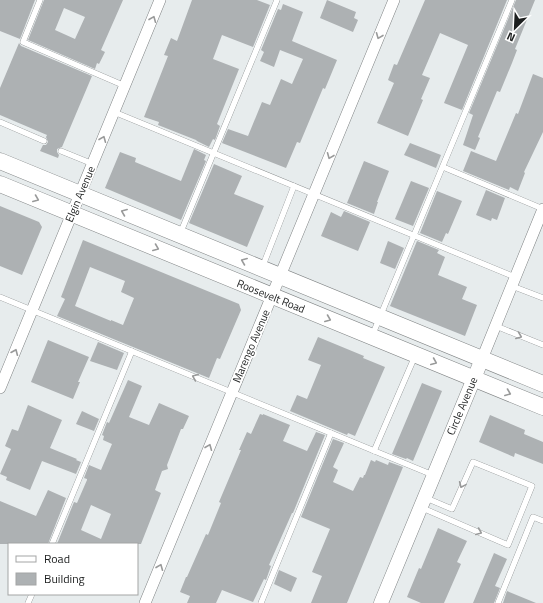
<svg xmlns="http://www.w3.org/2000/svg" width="543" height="603" font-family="'Titillium Web',sans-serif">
<rect width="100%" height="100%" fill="#e7eced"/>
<g fill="#adb1b3" fill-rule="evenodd">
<polygon points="0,0 35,0 20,39 0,31"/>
<path d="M44,0H123L101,50L105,52L99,64L97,63L95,69L28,40ZM64,8L85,17L75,39L55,30Z"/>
<polygon points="192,0 257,0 270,5 253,47 222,35 213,59 239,69 217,124 220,126 215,140 213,139 209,147 197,141 196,140 158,125 159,122 144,117 168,56 164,55 171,38 177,41"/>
<polygon points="327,0 356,12 354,18 358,20 353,32 320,18"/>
<polygon points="425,0 507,0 462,110 444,103 468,45 440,33 422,75 430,78 421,99 423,100 408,136 377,123 394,83 388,80 394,64 397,65"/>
<polygon points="516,0 535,0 515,49 517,50 512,63 500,92 497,91 478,137 480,138 475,150 463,145 473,115 469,113"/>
<polygon points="283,4 303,12 292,41 337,60 325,89 323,88 300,143 297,142 286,168 222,143 228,129 248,136 262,102 270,105 281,79 292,84 303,59 280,50 274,67 260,61 264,52 261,50 278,9 281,10"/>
<polygon points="19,43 21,46 92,76 62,147 57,149 57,152 59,155 58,158 40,151 43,145 46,145 48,142 46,137 47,135 0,115 0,88"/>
<polygon points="533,74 543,78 543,132 524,172 525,173 518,191 510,187 509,190 463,171 471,151 496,161 516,113 518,114"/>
<polygon points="410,143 441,155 436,168 404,155"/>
<polygon points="194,149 206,155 204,160 206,161 181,220 105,188 120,152 136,158 135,162 181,181"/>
<polygon points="364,161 389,171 377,202 378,202 374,214 347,203"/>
<polygon points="214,164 242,176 234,194 264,206 247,247 189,223"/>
<polygon points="411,181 429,188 413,226 395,219"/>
<polygon points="486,190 505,198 497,220 492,218 491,221 476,215"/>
<polygon points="437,191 462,201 448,234 446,233 442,242 420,233"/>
<polygon points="0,206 39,222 42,227 22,275 0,266"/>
<polygon points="344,211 370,222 358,251 321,236 331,212 341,217"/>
<path d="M83,240L239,304L241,310L220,359L217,358L209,378L57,316L65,299L61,297ZM90,267L125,281L121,292L134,298L123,325L111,320V321L75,306Z"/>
<polygon points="388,241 404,248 395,269 380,263"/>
<polygon points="417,241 439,250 437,253 445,257 438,275 467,287 462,299 477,305 465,336 390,306"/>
<polygon points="318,337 364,356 363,358 385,367 355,436 348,433 347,435 290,411 297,395 307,399 321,365 308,360"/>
<polygon points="48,340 89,357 78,382 80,382 73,399 31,382"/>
<polygon points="98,342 124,353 117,370 90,361"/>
<path d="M128,380L142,386L129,417L149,425L159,403L189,416L183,429H181L167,465L168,469L162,471L155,490L161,493L141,544H57L74,502L77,503L87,480V479L84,478L89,465L101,470L112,444L103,440L104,436L102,435L107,422L109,423ZM91,505L111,514L101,539L81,530Z"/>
<polygon points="422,383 442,391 413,461 407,458 406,459 392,454"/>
<polygon points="28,405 62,420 50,448 77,459 76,460 81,462 76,474 42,461 30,490 6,480 7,477 0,474 11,449 5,446 12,429 18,431"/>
<polygon points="82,411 99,419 94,431 76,424"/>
<polygon points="260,414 263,415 263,414 290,425 283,441 307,451 316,432 325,435 293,513 292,513 269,565 271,566 266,580 264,579 253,602 222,590 216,603 187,603 190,596 180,592 186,577 187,577 206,534 208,535 221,503 219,502 241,450 239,450 247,432 251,434"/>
<polygon points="490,415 525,430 524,434 543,442 543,464 515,453 514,457 479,442"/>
<polygon points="333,439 344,443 333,467 338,470 333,482 353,491 360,477 363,478 364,475 365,475 371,460 375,462 376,460 388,465 389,462 403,467 347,603 311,603 322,576 312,572 330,529 301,517"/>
<polygon points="48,490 66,498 48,544 0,544 0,501 36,516"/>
<polygon points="438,528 467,541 457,562 461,564 444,603 421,603 407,597 419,568 421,569"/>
<polygon points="494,553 507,559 495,586 500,588 494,603 473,603"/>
<polygon points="279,570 297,578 291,592 274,584"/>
<polygon points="507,591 536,603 503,603"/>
</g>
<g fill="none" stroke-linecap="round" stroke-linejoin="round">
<g stroke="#808485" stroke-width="6">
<g id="service">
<polyline points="40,0 23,42 125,86"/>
<polyline points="114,112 515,277"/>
<polyline points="0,122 44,141"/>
<polyline points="61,151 93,164"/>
<polyline points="443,167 543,209"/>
<polyline points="180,234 277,0"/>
<polyline points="262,268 294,186"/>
<polyline points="512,286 543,298"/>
<polyline points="0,297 433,475"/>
<polyline points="496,326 543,345"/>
<polyline points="372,336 512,0"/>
<polyline points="374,451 415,356"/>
<polyline points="420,507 508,545 532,486 473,462 452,509 426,498"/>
<polyline points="52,544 132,351"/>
<polyline points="28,603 32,594"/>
<polyline points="261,603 331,433"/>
<polyline points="498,603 533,517 543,521"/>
</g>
</g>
<g stroke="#808485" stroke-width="12">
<g id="minor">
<polyline points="482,359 543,209"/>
<polyline points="0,388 160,0"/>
<polyline points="145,603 394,0"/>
</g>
</g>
<g stroke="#808485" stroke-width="15">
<polyline id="tertiary" points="381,603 482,359"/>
</g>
<g stroke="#808485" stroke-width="17">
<g id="secondary">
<polyline points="0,161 543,384"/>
<polyline points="0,184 543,407"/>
</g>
</g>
<use href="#service" stroke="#fff" stroke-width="5.5"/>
<use href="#minor" stroke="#fff" stroke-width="11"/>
<use href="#tertiary" stroke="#fff" stroke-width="14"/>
<use href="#secondary" stroke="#fff" stroke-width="16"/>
</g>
<defs><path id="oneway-chevron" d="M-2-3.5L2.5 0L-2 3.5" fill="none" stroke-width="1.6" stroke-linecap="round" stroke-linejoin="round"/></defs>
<g stroke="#999a9a">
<use href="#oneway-chevron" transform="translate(153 19) rotate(-68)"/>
<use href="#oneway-chevron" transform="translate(379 36) rotate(112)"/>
<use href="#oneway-chevron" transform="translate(103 139) rotate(-68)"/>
<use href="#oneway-chevron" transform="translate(330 156) rotate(112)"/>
<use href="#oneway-chevron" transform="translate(36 199) rotate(22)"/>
<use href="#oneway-chevron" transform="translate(124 212) rotate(-158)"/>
<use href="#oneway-chevron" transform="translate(156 248) rotate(22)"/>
<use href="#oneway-chevron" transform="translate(244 261) rotate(-158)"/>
<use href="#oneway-chevron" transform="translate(328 319) rotate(22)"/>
<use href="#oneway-chevron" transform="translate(519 336) rotate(22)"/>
<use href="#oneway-chevron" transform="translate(15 352) rotate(-67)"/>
<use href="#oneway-chevron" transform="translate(434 362) rotate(23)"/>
<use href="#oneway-chevron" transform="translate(195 377) rotate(-158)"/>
<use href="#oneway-chevron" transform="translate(508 393) rotate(22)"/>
<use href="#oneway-chevron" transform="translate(209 447) rotate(-68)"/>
<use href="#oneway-chevron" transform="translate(462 485) rotate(114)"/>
<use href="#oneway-chevron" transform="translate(479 532) rotate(23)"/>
<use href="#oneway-chevron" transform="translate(160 567) rotate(-68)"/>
</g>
<g text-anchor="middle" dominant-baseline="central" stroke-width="3.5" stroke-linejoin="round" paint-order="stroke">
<g font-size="11" fill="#1c1e1e" stroke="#fff">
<text transform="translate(80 194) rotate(-67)">Elgin Avenue</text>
<text transform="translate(271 296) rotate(22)">Roosevelt Road</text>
<text transform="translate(251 346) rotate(-67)">Marengo Avenue</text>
<text transform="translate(462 406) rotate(-67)">Circle Avenue</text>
</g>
</g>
<rect x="8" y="543" width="130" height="52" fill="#ffffff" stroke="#a4a5a5"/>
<rect x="16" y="556" width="20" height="6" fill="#ffffff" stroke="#a4a5a5"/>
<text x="44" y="563" font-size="12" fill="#1c1e1e">Road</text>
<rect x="16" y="573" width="20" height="12" fill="#adb1b3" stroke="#a4a5a5"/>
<text x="44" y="583" font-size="12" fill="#1c1e1e">Building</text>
<g transform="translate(515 28) rotate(204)" stroke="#ffffff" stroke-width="3" paint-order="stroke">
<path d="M0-3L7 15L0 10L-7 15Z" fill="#1c1e1e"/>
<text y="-6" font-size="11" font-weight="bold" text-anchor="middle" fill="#1c1e1e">N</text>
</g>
</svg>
